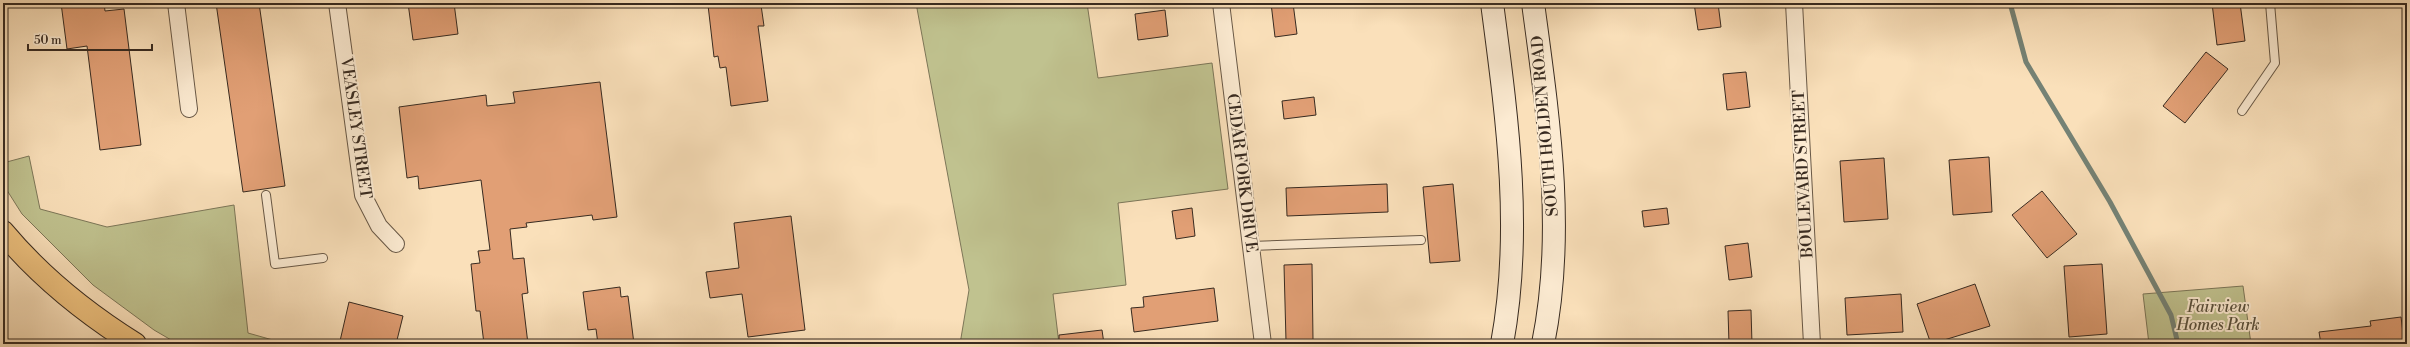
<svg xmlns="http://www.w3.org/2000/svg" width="2410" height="347" font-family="'Libre Bodoni',serif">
<rect width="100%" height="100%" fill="#fae0ba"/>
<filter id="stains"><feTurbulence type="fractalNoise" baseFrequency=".005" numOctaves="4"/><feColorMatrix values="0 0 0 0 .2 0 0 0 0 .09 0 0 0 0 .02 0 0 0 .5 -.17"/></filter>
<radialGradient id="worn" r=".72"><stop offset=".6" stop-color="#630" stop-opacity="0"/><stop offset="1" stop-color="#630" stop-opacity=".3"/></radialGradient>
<g fill="#c0c28f" stroke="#7c7658">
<polygon points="916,3 1087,3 1098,78 1212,63 1228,189 1118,203 1126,285 1053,294 1059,344 960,344 969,290"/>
<polygon points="29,156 40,209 107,227 234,205 248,333 287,344 178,344 154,330 93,285 22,214 3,184 3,163"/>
<polygon points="2243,286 2251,344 2149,344 2143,294"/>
</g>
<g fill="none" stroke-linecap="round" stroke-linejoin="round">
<polyline stroke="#758275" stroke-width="5" points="2010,3 2026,62 2110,202 2171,315 2178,344"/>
</g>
<g fill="#e19f75" stroke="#372a20">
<polygon points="61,3 104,3 105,11 124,9 141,145 100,150 87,46 67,49"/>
<polygon points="216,3 259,3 285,186 243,192"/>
<polygon points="408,3 454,3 458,34 413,40"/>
<polygon points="722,3 761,5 764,26 758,26 768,101 731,106 726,67 720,68 718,56 714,57 708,5"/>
<polygon points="1271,3 1293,3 1297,34 1275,37"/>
<polygon points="1694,3 1718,3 1721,27 1698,30"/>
<polygon points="2212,3 2240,3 2245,41 2217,45"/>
<polygon points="1165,10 1168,36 1138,40 1135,14"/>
<polygon points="2206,52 2228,69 2185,123 2163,106"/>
<polygon points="1746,72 1750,107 1727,110 1723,74"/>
<polygon points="600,82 617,217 593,220 592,215 526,223 527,227 510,229 513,259 524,258 528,293 522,294 528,344 484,344 480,311 476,311 471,264 480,263 478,251 490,250 481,180 419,189 418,176 407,178 399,107 486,95 487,106 515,103 513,92"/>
<polygon points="1314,97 1316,115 1284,119 1282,101"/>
<polygon points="1989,157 1992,212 1953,215 1949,160"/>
<polygon points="1884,158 1888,219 1844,222 1840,161"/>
<polygon points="1387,184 1388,212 1287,216 1286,188"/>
<polygon points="1453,184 1460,261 1430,263 1423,187"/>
<polygon points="2042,191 2077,234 2047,258 2012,215"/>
<polygon points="1192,208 1195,236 1176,239 1172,211"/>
<polygon points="1667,208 1669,224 1644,227 1642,211"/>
<polygon points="791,216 805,330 748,337 742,294 710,298 706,272 739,268 734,223"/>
<polygon points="1748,243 1752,277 1729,280 1725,246"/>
<polygon points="1312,264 1313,340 1286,341 1284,265"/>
<polygon points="2102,264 2107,334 2069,337 2064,266"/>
<polygon points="1975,284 1990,326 1931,344 1917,304"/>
<polygon points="620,287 621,297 628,296 634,344 598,344 596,329 588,330 583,292"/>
<polygon points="1214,288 1218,321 1134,332 1131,308 1144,307 1143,297"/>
<polygon points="1901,294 1903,332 1847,335 1845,298"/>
<polygon points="349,302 403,316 396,344 350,344 340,341"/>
<polygon points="1751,310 1752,344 1729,344 1728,311"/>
<polygon points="2401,317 2404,341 2382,344 2321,344 2319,332 2371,326 2370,321"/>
<polygon points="1102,330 1104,344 1059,344 1059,335"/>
</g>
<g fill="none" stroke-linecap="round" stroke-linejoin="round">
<g stroke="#685846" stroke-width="10">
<g id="service">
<polyline points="2242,111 2275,63 2270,3"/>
<polyline points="266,195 275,264 323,258"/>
<polyline points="1251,246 1421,240"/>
</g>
</g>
<g stroke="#685846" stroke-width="18">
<g id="minor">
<polyline points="176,3 189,109"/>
<polyline points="337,3 363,195 379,226 396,244"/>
<polyline points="1221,3 1263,344"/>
<polyline points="1794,3 1812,344"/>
</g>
</g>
<g stroke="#372a20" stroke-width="24">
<g id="secondary">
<path d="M1492,3C1507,117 1523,230 1502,344"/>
<path d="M1533,3C1548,115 1566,231 1543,344"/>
</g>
</g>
<g stroke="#372a20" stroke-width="24">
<path id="motorway" d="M3,232C39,275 87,314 135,344"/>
</g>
<use href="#service" stroke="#fcebd2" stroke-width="8"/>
<use href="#minor" stroke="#fcebd2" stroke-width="16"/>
<use href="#secondary" stroke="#fcebd2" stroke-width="22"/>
<use href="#motorway" stroke="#edc07d" stroke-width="22"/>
</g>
<g text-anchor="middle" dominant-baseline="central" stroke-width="4" stroke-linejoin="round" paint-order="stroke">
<g font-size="16" fill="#372a20" stroke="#fcebd2">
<text transform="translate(1545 126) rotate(-95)">SOUTH HOLDEN ROAD</text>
<text transform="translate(356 128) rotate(82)">VEASLEY STREET</text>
<text transform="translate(1242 173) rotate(83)">CEDAR FORK DRIVE</text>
<text transform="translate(1803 174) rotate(-93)">BOULEVARD STREET</text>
</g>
<g font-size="16" font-style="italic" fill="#59503c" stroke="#fcebd2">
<text x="2218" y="307">Fairview<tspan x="2218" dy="18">Homes Park</tspan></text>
</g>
</g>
<rect width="2410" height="347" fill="none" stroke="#fae0ba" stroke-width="16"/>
<rect x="4" y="4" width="2402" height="339" fill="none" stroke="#372a20" stroke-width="2"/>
<rect x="8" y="8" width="2394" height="331" fill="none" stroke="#372a20"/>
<path d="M28 44v6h124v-6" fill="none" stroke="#372a20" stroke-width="2"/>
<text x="34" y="44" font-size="12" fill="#372a20" stroke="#fcebd2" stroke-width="3" paint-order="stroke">50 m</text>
<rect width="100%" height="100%" filter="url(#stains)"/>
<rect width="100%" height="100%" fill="url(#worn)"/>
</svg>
